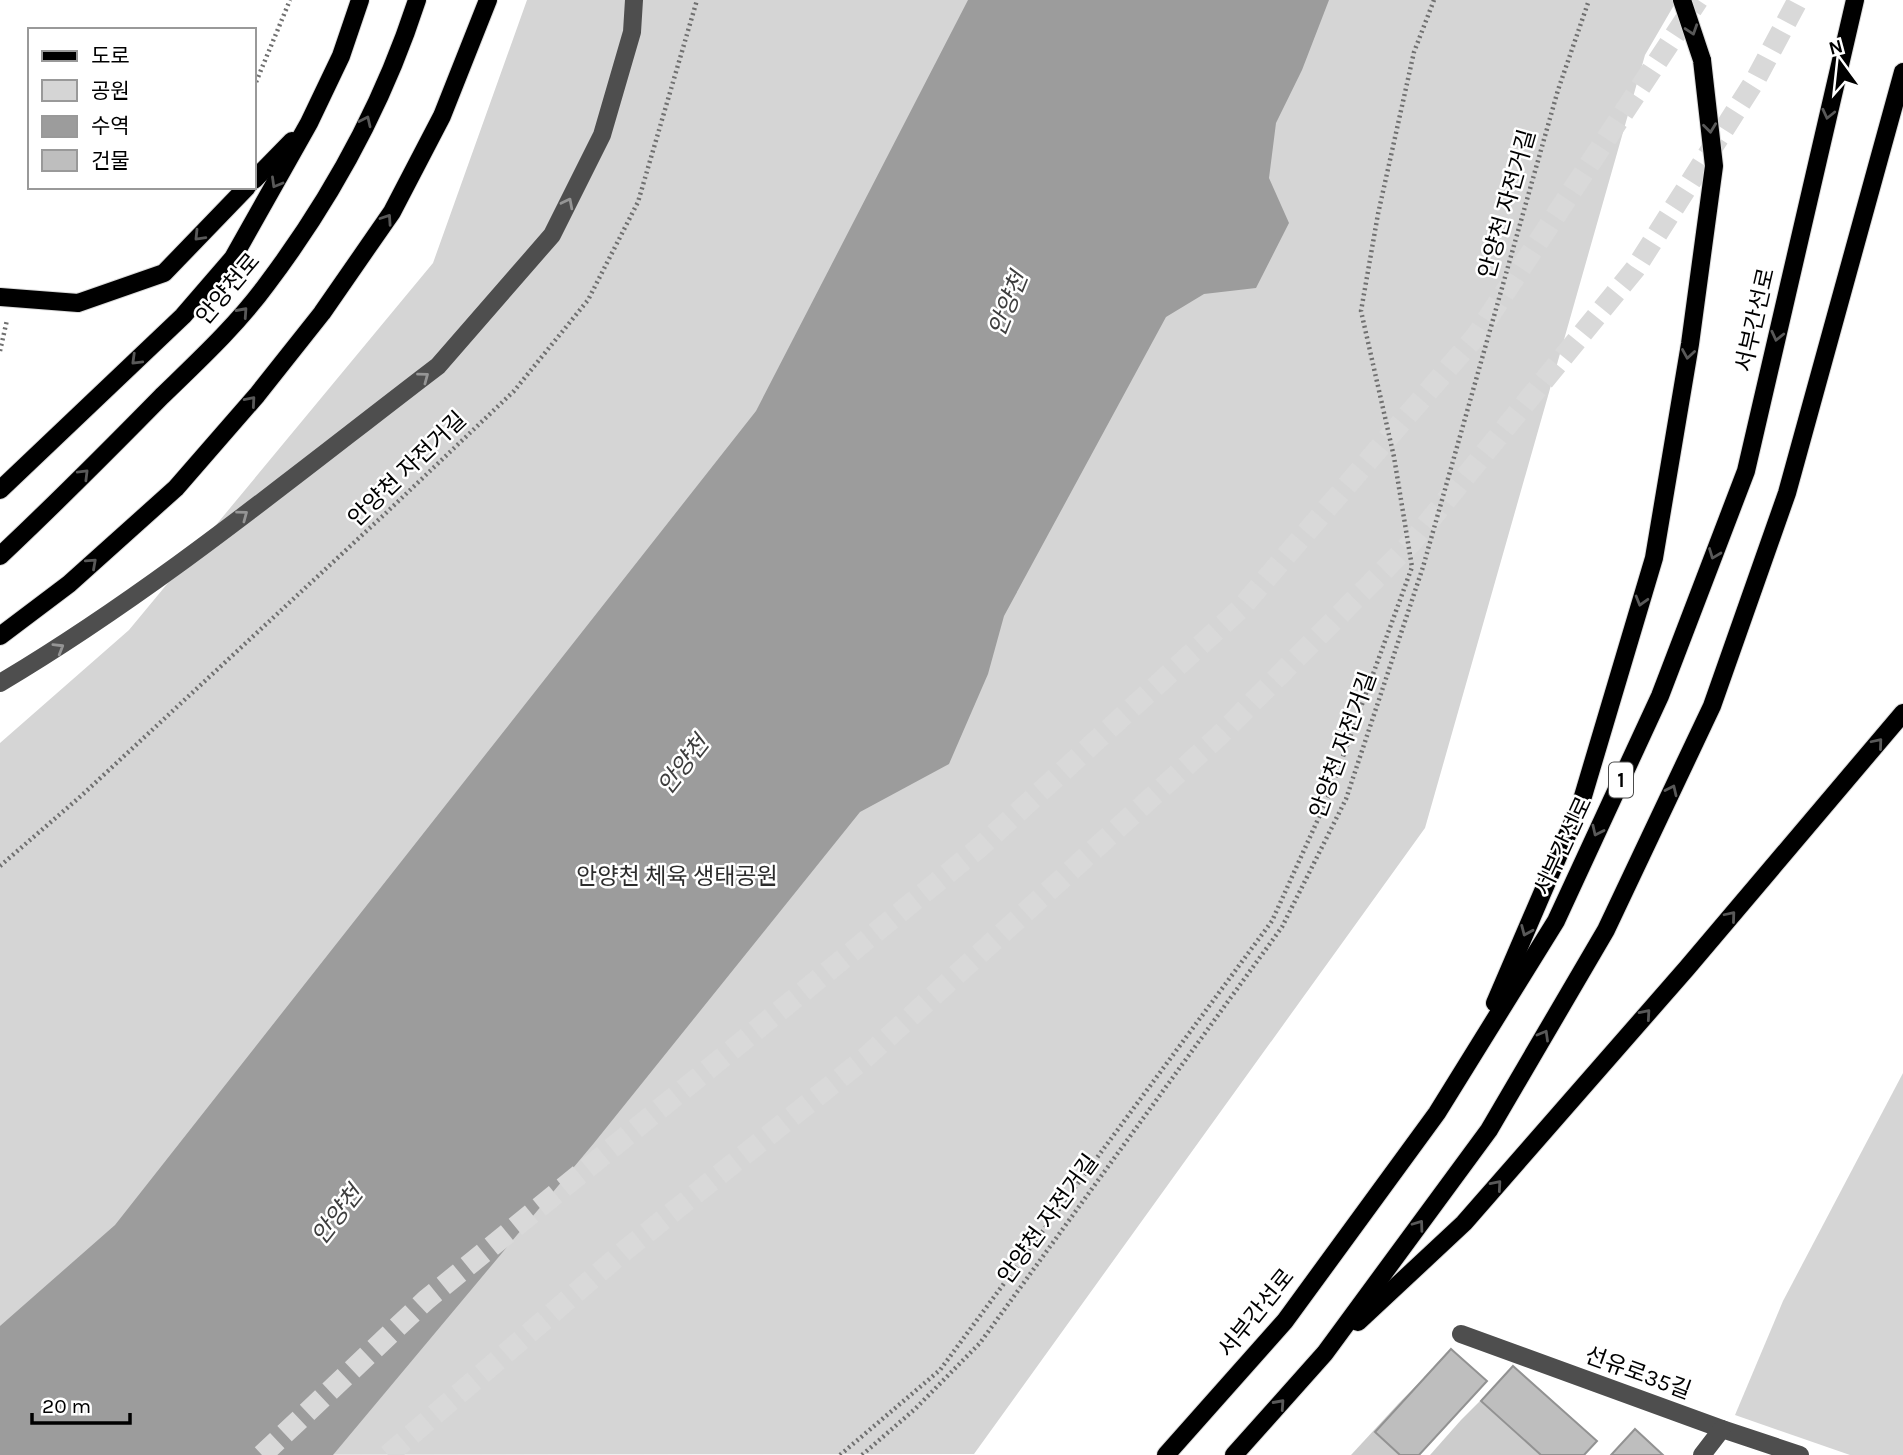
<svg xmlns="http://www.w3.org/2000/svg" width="1903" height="1455" font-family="Karla,'Noto Sans KR',sans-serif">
<rect width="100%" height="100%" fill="#fff"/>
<g fill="#d5d5d5">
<polygon points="527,0 1677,0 1645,55 1425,828 974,1454 0,1455 0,743 129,630 433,263"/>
<polygon points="1903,1073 1903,1455 1850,1455 1735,1415 1783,1301"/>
</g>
<polygon fill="#9c9c9c" points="968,0 1329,0 1302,70 1276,123 1269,178 1289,223 1256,288 1204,294 1166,317 1004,616 988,674 949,764 860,812 594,1143 333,1455 0,1455 0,1326 115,1225 756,411"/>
<g fill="#0003">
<polygon points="1451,1351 1416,1455 1351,1455 1399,1403"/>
<polygon points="1513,1368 1582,1455 1430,1455 1461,1420"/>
</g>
<g fill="#bebebe" stroke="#929292" stroke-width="2">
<polygon points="1451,1349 1487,1381 1419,1455 1400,1455 1375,1432"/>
<polygon points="1513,1366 1597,1441 1584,1455 1541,1455 1481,1401"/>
<polygon points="1635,1429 1663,1455 1611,1455"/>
</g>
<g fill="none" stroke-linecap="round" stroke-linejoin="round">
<g stroke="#d9d9d9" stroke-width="21" stroke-dasharray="21 10" stroke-linecap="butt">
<polyline points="262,1455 426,1300 980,847 1240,609 1476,336 1698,0"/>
<polyline points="388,1455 623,1252 865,1058 1219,736 1412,542 1635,269 1756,79 1798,0"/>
</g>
<g stroke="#dbdbdb" stroke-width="20">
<g id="major">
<polyline points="254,180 292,141"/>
<polyline points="0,297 78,303 164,273 247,187"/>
<polyline points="0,490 183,316 233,258 309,123 341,56 360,0"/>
<path d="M0,556C55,504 109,450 162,396C198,361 237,325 267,284C331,199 384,102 417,0"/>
<polyline points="0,636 69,584 176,488 257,395 322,313 392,212 442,116 488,0"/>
<polyline points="1495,1003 1581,803 1654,558 1690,344 1714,166 1702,60"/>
<polyline points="1358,1322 1464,1223 1687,968 1903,713"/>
<polyline points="1166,1455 1285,1321 1437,1113 1556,921 1660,696 1746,471 1855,0"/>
<polyline points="1234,1455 1325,1353 1489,1130 1606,930 1712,706 1787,493 1903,72"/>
</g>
</g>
<g stroke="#707070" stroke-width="4.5" stroke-dasharray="2 3.5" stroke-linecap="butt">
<polyline points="254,87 290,0"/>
<polyline points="0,351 7,320"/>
<polyline points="0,866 81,796 387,512 514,391 588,300 638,202 697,0"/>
<polyline points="840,1455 940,1370 1272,921 1329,795 1412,567 1394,457 1361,311 1378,214 1414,52 1434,0"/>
<polyline points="862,1455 915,1409 980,1343 1282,927 1346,799 1423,567 1558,90 1589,0"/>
</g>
<g stroke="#4e4e4e" stroke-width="18">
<path d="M0,683C155,591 295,475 438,366L552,235L602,135L632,32L634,0"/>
<polyline points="1461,1334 1722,1429 1800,1455"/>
<polyline points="1702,1455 1722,1429"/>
</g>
<use href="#major" stroke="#000" stroke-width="18"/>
<g stroke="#dbdbdb" stroke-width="20" stroke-linecap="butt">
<polyline id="major-bridge" points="1682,0 1702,60"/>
</g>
<use href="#major-bridge" stroke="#000" stroke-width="18"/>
</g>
<defs><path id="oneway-chevron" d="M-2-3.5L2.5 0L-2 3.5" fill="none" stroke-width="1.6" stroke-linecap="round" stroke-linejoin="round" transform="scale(1.75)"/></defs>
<g stroke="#595959">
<use href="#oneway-chevron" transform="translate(1692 30) rotate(72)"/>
<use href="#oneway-chevron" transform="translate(1828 114) rotate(103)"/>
<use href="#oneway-chevron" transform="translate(366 121) rotate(-65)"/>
<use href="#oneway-chevron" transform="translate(1710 128) rotate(83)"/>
<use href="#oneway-chevron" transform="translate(276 183) rotate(120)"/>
<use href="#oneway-chevron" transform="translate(387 219) rotate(-56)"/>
<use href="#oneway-chevron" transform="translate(199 236) rotate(134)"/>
<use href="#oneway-chevron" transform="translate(243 312) rotate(-48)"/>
<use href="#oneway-chevron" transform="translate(1777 336) rotate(103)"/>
<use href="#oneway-chevron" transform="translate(1688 354) rotate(99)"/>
<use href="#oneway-chevron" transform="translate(136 360) rotate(136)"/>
<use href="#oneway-chevron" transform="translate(251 401) rotate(-49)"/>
<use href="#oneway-chevron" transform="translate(84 474) rotate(-45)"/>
<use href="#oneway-chevron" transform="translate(1714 554) rotate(111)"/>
<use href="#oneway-chevron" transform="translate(92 563) rotate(-42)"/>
<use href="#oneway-chevron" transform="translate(1641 601) rotate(106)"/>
<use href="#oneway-chevron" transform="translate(1878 743) rotate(-50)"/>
<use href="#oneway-chevron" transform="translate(1672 790) rotate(-65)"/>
<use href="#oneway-chevron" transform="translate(1597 831) rotate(115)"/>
<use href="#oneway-chevron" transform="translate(1731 916) rotate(-50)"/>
<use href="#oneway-chevron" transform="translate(1526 931) rotate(113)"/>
<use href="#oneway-chevron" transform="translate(1646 1014) rotate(-49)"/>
<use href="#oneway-chevron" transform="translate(1544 1035) rotate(-60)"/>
<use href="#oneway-chevron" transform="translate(1497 1185) rotate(-49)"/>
<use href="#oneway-chevron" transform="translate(1419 1225) rotate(-54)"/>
<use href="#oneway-chevron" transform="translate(1280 1404) rotate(-48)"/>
</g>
<g stroke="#959595">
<use href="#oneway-chevron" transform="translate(568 203) rotate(-63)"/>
<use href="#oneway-chevron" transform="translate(424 377) rotate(-37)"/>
<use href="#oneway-chevron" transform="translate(243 515) rotate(-37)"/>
<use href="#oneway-chevron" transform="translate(59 648) rotate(-31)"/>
</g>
<g text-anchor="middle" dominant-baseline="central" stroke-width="5" stroke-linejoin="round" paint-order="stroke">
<rect fill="#fff" stroke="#4c4c4c" stroke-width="2" x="1609" y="762.5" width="24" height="35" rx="5"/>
<g font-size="21" font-weight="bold" fill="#000">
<text x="1621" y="780">1</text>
</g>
<g font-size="23" fill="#000" stroke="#fff">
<text transform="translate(1507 204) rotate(-74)">안양천 자전거길</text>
<text transform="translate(228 289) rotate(-50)">안양천로</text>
<text transform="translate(1755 320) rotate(-77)">서부간선로</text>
<text transform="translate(407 469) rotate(-44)">안양천 자전거길</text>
<text transform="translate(1343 745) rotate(-70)">안양천 자전거길</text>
<text transform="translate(1563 846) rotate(-65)">서부간선로</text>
<text transform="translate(1048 1219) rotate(-54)">안양천 자전거길</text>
<text transform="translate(1256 1313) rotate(-51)">서부간선로</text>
<text transform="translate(1638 1373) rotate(20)">선유로35길</text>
</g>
<g font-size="23" fill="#2c2c2c" stroke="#fff">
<text x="677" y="876">안양천 체육 생태공원</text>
</g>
<g font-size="24" font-style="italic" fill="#3d3d3d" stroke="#fff">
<text transform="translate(1008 304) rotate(-68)">안양천</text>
<text transform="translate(683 765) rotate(-52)">안양천</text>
<text transform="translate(337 1215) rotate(-52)">안양천</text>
</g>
</g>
<rect x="28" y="28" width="228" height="161" fill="#ffffff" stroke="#999999" stroke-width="2"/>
<rect x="42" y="51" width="35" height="10" fill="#000000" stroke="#999999" stroke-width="2"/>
<text x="91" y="63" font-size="21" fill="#000000">도로</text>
<rect x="42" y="80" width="35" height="21" fill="#d5d5d5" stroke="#999999" stroke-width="2"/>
<text x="91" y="98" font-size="21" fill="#000000">공원</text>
<rect x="42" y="116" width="35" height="21" fill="#9c9c9c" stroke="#999999" stroke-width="2"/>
<text x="91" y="133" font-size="21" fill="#000000">수역</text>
<rect x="42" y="150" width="35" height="21" fill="#bebebe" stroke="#999999" stroke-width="2"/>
<text x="91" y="168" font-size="21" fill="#000000">건물</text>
<g transform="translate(1840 63) rotate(345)" stroke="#ffffff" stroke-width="5" paint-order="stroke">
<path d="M0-5L12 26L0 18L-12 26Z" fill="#000000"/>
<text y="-10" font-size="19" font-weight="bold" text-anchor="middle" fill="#000000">N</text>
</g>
<path d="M32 1413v10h98v-10" fill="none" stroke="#000000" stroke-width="3.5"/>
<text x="42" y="1413" font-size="21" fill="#000000" stroke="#ffffff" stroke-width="5" paint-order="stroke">20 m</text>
</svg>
